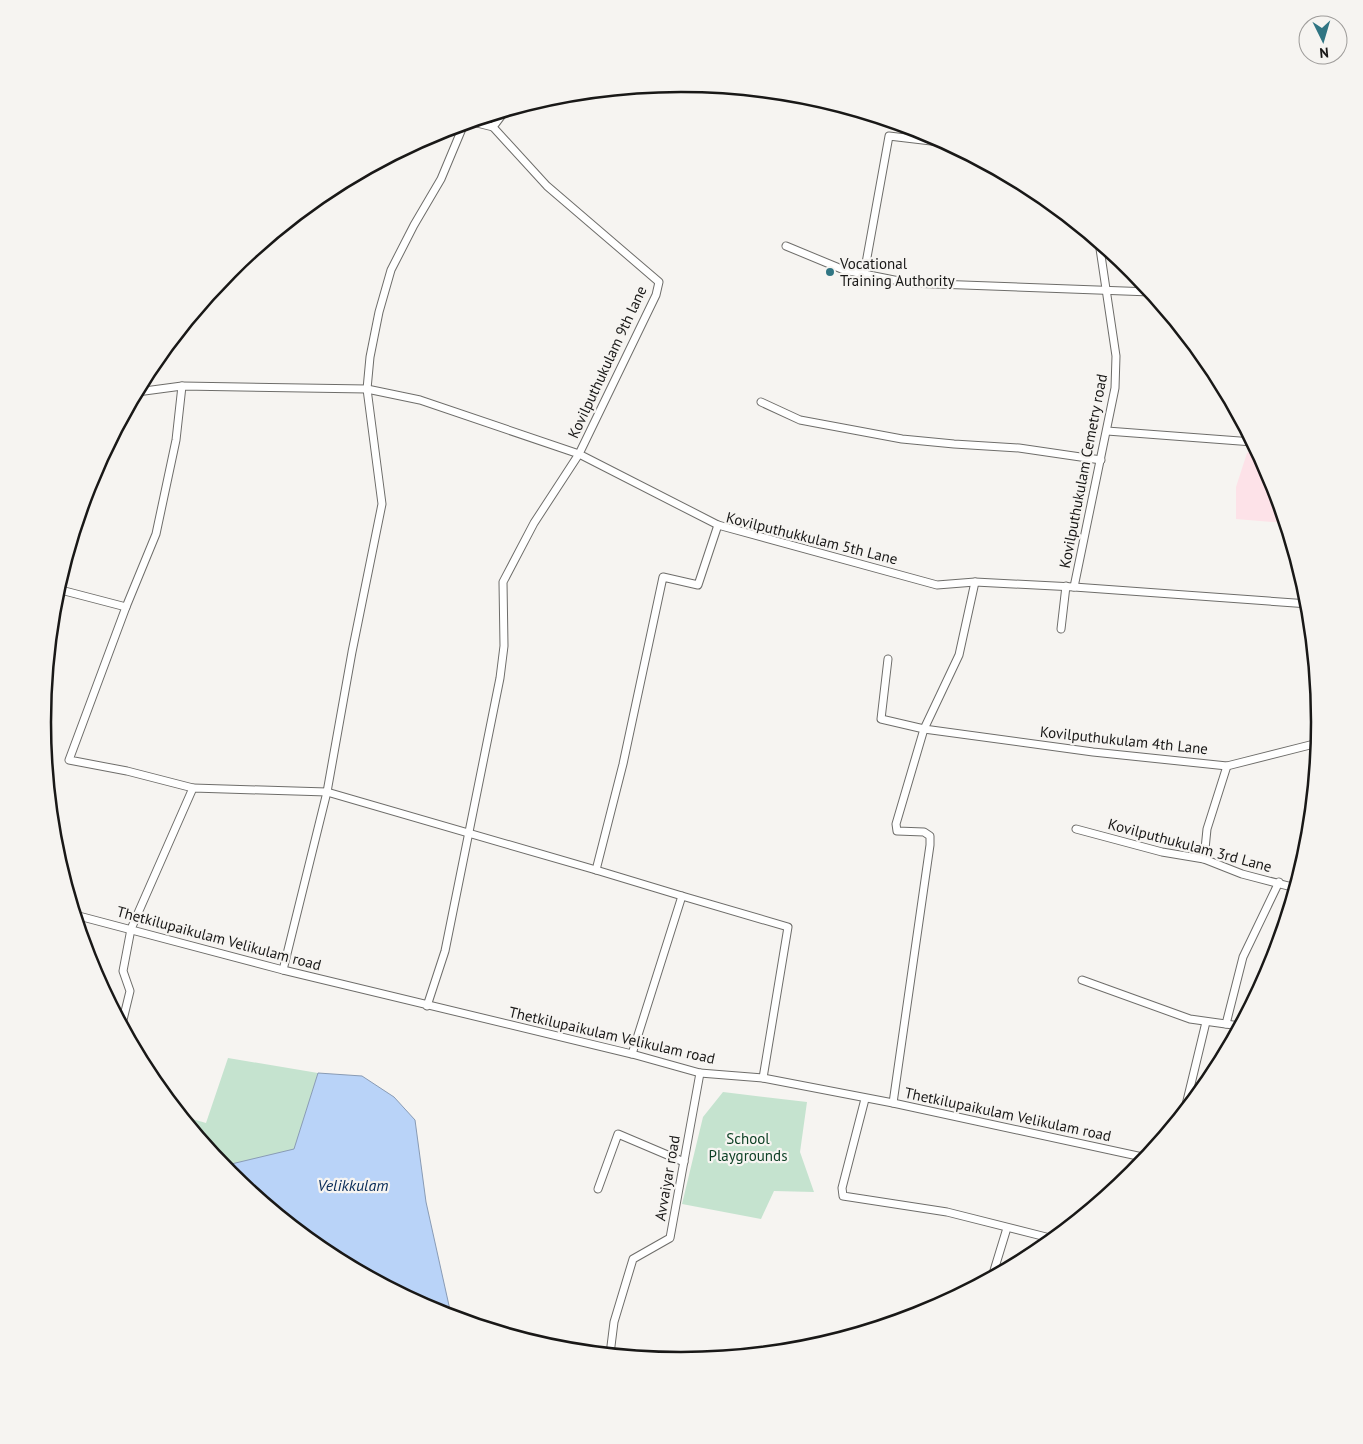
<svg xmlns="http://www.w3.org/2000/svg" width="1363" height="1444" font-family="'PT Sans',sans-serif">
<rect width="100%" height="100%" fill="#f6f4f1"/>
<polygon fill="#fde2e8" points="1256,449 1263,462 1261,465 1265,466 1272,478 1286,523 1236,519 1236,487 1247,453"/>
<g fill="#c5e3cf">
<polygon points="228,1058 318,1073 294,1150 223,1166 182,1116 206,1123"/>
<polygon points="723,1092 807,1102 800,1152 814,1192 774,1191 761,1219 682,1204 703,1117"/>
</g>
<polygon fill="#b9d3f8" stroke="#899bb4" points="318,1073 362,1076 394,1097 415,1120 426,1202 450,1310 456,1318 437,1312 326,1253 229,1174 223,1166 294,1149"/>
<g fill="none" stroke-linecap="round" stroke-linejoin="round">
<g stroke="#6e6d6a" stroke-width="9">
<g id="street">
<polyline points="505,111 493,127 547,186 659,282 656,295 579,454 718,525"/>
<polyline points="786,246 844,270 909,283 1151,292"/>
<polyline points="864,274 889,136 948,143"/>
<polyline points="182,386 176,440 156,534 126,607 69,760 127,771 193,788"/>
<polyline points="137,392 182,386 367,389 420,400 579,454 534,523 503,582 504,646 500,678 445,951 427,1006"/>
<polyline points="761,402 800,420 902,439 954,444 1019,448 1101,460"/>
<polyline points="1107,431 1253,442"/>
<polyline points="1074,587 1115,388 1116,356 1099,242"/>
<polyline points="57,589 126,607"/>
<polyline points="1061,629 1066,586"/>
<polyline points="888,659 881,719 924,729 1093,752 1227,766 1318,743"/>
<polyline points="1076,829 1162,852 1204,859 1242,874 1296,888"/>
<polyline points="1204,859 1207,829 1227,766"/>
<polyline points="682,896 788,927 763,1078"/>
<polyline points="75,915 283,970 632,1054 700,1073 763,1078 893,1103 1147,1158"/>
<polyline points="283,970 327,792 352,652 382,504 367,389 370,357 379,312 391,270 414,225 441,179 464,124 473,122 493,127"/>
<polyline points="1082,980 1190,1019 1240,1026"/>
<polyline points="122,1024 130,991 123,971 131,929 193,788 327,792 596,870"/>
<polyline points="1226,1024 1243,957 1279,882"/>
<polyline points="632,1054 682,896 596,870 623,764 663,577 698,585 718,525 937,585 975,582 1074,587 1309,604"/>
<polyline points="865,1099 842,1188 843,1196 947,1212 1054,1239"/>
<polyline points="893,1103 930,845 930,836 924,832 897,831 896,824 924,729 959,655 975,582"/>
<polyline points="1184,1113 1206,1022"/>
<polyline points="598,1189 618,1134 684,1162"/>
<polyline points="992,1277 1007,1228"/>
<polyline points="943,1303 953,1298"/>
<polyline points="610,1354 614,1322 633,1259 670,1238 700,1073"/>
</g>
</g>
<use href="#street" stroke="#fff" stroke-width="7"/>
</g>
<circle fill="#307583" stroke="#f6f4f1" stroke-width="2" cx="830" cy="272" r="5"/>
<g text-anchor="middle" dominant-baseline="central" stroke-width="4.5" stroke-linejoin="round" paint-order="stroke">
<g font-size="15" fill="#191817" stroke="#f6f4f1" text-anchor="start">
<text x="840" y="263">Vocational<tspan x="840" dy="17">Training Authority</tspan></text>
</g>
<g font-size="15" fill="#191817" stroke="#f6f4f1">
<text transform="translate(607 362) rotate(-65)">Kovilputhukulam 9th lane</text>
<text transform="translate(1083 471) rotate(-79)">Kovilputhukulam Cemetry road</text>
<text transform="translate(812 538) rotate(14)">Kovilputhukkulam 5th Lane</text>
<text transform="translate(1124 740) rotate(6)">Kovilputhukulam 4th Lane</text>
<text transform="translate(1190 845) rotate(15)">Kovilputhukulam 3rd Lane</text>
<text transform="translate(219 938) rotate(15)">Thetkilupaikulam Velikulam road</text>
<text transform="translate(612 1035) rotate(13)">Thetkilupaikulam Velikulam road</text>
<text transform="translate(1008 1114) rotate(12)">Thetkilupaikulam Velikulam road</text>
<text transform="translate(667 1178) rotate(-80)">Avvaiyar road</text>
</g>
<g font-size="15" fill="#0d4025" stroke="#f6f4f1">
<text x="748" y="1138">School<tspan x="748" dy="17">Playgrounds</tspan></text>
</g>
<g font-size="16" font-style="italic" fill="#082b57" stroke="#f6f4f1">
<text x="353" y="1185">Velikkulam</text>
</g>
</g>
<path d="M0 0H1363V1444H0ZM51 722a630 630 0 1 1 1260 0a630 630 0 1 1-1260 0Z" fill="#f6f4f1" fill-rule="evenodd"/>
<path fill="none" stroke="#191817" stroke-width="2.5" d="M51 722a630 630 0 1 1 1260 0a630 630 0 1 1-1260 0Z"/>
<g transform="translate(1323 40) rotate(175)"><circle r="24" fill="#f6f4f1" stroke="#9e9c9a"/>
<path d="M0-4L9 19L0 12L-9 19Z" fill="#307583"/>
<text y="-8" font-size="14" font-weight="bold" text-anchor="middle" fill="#191817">N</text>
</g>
</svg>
